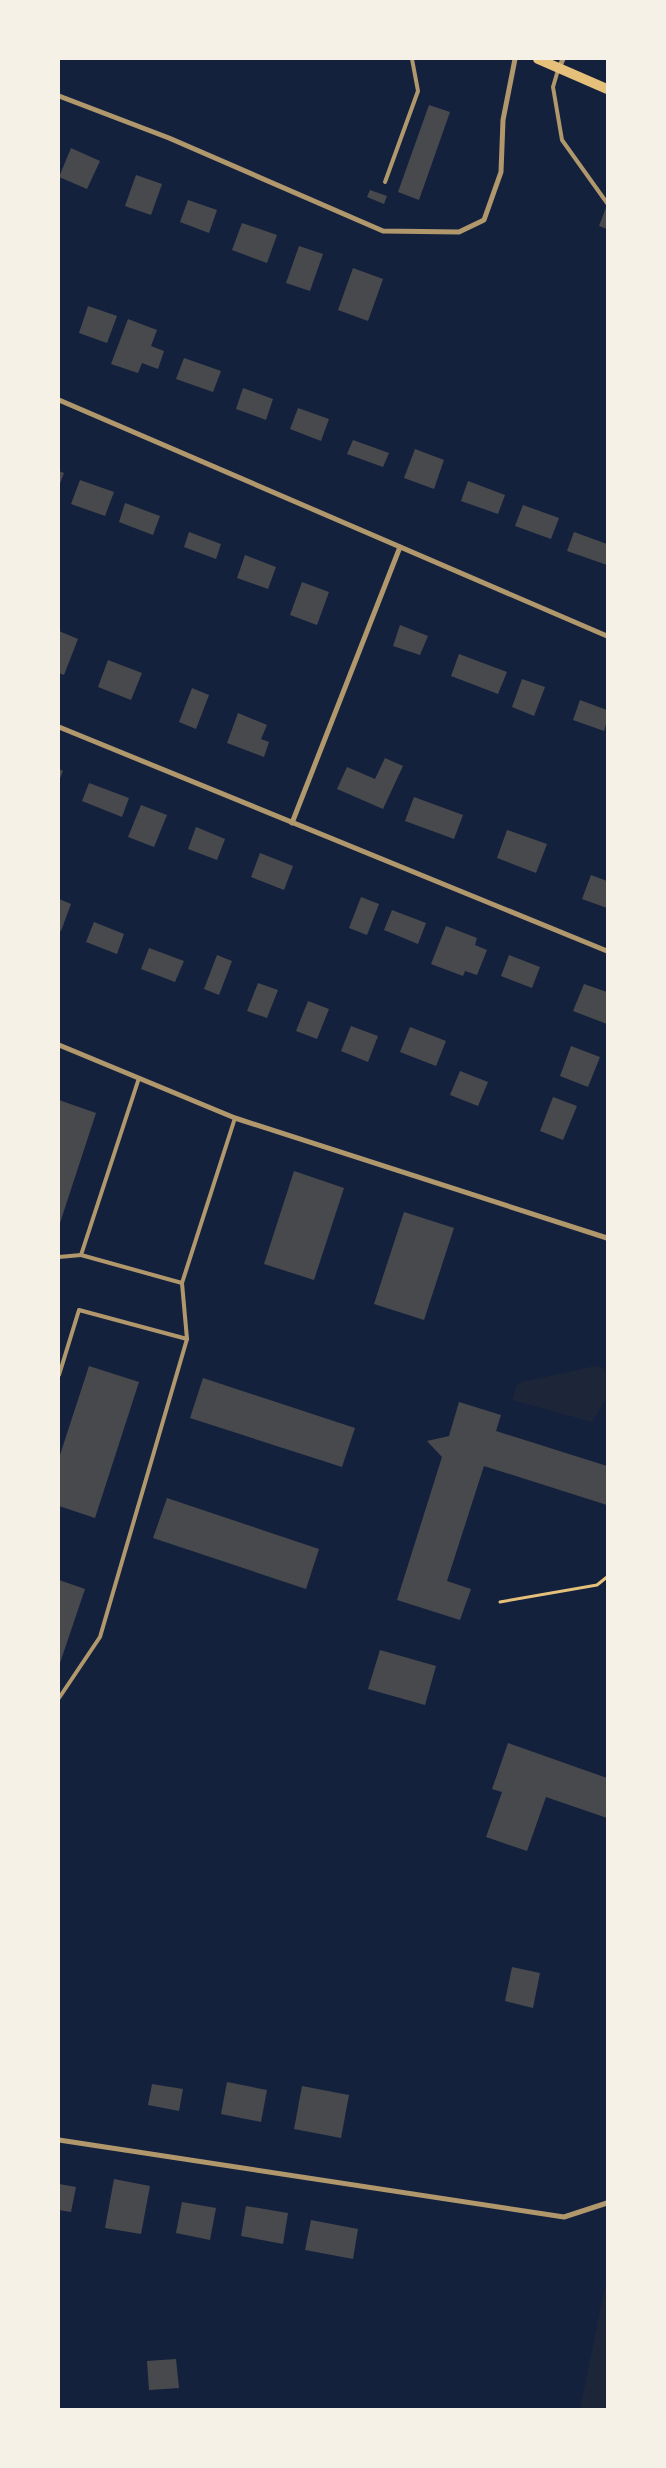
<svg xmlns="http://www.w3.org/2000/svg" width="666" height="2468" font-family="'Golos Text',sans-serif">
<rect width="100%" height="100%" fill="#14213d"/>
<g fill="#1d2539">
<polygon points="595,1366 602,1367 607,1372 607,1397 592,1422 512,1400 518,1383"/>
<polygon points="607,2278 607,2409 580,2409"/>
</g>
<g fill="#48494c">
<polygon points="429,105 450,112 419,200 398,192"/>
<polygon points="71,148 100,161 87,189 59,177"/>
<polygon points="136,175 162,184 151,215 125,206"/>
<polygon points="370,190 387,196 384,204 367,197"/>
<polygon points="188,200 217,210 209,233 180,222"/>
<polygon points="607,205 607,229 599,226"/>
<polygon points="242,223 277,235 267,263 232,250"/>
<polygon points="299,246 323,254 310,291 286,283"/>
<polygon points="353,268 383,279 368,321 338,310"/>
<polygon points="88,306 117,316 107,343 79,333"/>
<polygon points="128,319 157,330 151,346 164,351 158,369 142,363 138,373 111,364"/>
<polygon points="184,358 221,371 213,392 176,379"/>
<polygon points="243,388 273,399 266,420 236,409"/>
<polygon points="298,408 329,419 321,441 290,429"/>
<polygon points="353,440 389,453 383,467 347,454"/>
<polygon points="415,449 444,460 434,489 404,478"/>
<polygon points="59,471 64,473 59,486"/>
<polygon points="80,480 114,492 105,516 71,504"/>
<polygon points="468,481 505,495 498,514 461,501"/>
<polygon points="125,503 160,516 153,535 119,522"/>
<polygon points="523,505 559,518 551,539 515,526"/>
<polygon points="189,532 221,544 216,559 184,547"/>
<polygon points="574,532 607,544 607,565 567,551"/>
<polygon points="245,555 276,567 268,589 237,578"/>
<polygon points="302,582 329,592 317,625 290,615"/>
<polygon points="400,625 428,636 420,655 393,646"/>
<polygon points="59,631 78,639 64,675 59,673"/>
<polygon points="459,654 507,672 498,694 451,676"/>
<polygon points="108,660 142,673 131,700 98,687"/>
<polygon points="522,679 545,687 534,716 512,707"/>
<polygon points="192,688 209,695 196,729 179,722"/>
<polygon points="580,700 607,710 607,721 604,731 573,720"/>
<polygon points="238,713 267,725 261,739 269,742 264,757 227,743"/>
<polygon points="385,758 403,766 383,809 337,789 347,767 375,779"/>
<polygon points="59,769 63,771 59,781"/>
<polygon points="89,783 129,798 122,817 82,801"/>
<polygon points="414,797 463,815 454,839 405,821"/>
<polygon points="141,805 167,815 154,847 128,837"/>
<polygon points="196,827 225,839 217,860 188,849"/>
<polygon points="507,830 547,844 536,873 497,858"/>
<polygon points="260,853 293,866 284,890 251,877"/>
<polygon points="591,875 607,881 607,908 582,899"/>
<polygon points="361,897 379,904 367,935 349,928"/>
<polygon points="59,899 71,904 61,931 59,930"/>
<polygon points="392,910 426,923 418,944 384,930"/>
<polygon points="94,922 124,934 117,954 86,942"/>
<polygon points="446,926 477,938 475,945 487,950 477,975 465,971 463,976 431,964"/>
<polygon points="149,948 184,961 175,982 141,969"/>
<polygon points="217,955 232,961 219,995 204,989"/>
<polygon points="509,955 540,967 532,988 501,976"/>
<polygon points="258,983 278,990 267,1018 247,1011"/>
<polygon points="584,984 607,992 607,1024 573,1011"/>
<polygon points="308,1001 329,1009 317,1039 296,1031"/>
<polygon points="351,1026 378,1036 368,1062 341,1051"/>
<polygon points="410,1027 446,1041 436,1066 400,1052"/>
<polygon points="571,1046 600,1057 588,1087 560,1076"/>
<polygon points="460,1071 488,1082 478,1106 450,1095"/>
<polygon points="553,1097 577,1106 563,1140 540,1131"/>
<polygon points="59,1100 96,1113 59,1226"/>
<polygon points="294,1171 344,1188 314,1280 264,1264"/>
<polygon points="404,1212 454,1228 424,1320 374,1304"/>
<polygon points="89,1366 139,1382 95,1518 59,1506 59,1458"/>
<polygon points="203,1378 355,1428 342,1467 190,1418"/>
<polygon points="459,1402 501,1415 496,1431 607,1466 607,1505 484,1466 447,1581 471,1589 460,1620 397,1600 442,1457 427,1441 449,1436"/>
<polygon points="167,1498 319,1549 306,1589 153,1538"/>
<polygon points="59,1580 85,1589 59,1666"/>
<polygon points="380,1650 436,1666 425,1705 368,1689"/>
<polygon points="508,1743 607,1778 607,1818 546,1797 527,1851 486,1837 502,1792 492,1789"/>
<polygon points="512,1967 540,1973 533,2008 505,2001"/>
<polygon points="227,2082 267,2090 261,2122 221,2114"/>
<polygon points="152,2084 183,2089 179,2111 148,2105"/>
<polygon points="302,2086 349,2095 341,2138 294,2129"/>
<polygon points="114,2179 150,2186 141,2234 105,2228"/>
<polygon points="59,2184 76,2187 71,2212 59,2210"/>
<polygon points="182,2202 216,2208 210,2240 176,2233"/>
<polygon points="246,2206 288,2213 283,2244 241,2236"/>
<polygon points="311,2220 358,2229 353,2259 305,2250"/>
<polygon points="176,2359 179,2388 149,2390 147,2361"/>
</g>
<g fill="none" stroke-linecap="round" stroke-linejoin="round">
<polyline stroke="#e5c07b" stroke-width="3" points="500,1602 597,1585 607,1577"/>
<g stroke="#b1986c" stroke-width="4">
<polyline points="558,70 553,87 562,140 607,203"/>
<polyline points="385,182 418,91 412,59"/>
<polyline points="139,1078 81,1255 182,1283"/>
<polyline points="59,1257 81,1255"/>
<polyline points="59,1375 79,1310 187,1339 182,1283 235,1118"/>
<polyline points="59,1698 100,1637 187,1339"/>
</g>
<g stroke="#b1986c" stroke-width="5">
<polyline points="559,68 563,59"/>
<polyline points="59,96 169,138 383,231 459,232 484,220 501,172 503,120 515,59"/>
<polyline points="59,400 607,636"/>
<polyline points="59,727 607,951"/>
<polyline points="292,823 400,547"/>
<polyline points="59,1045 235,1118 607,1238"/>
<polyline points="59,2140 564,2217 607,2203"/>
</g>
<polyline stroke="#e5c07b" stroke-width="10" points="538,59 607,89"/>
</g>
<rect width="666" height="2468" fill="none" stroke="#f6f1e7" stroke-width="120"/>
</svg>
